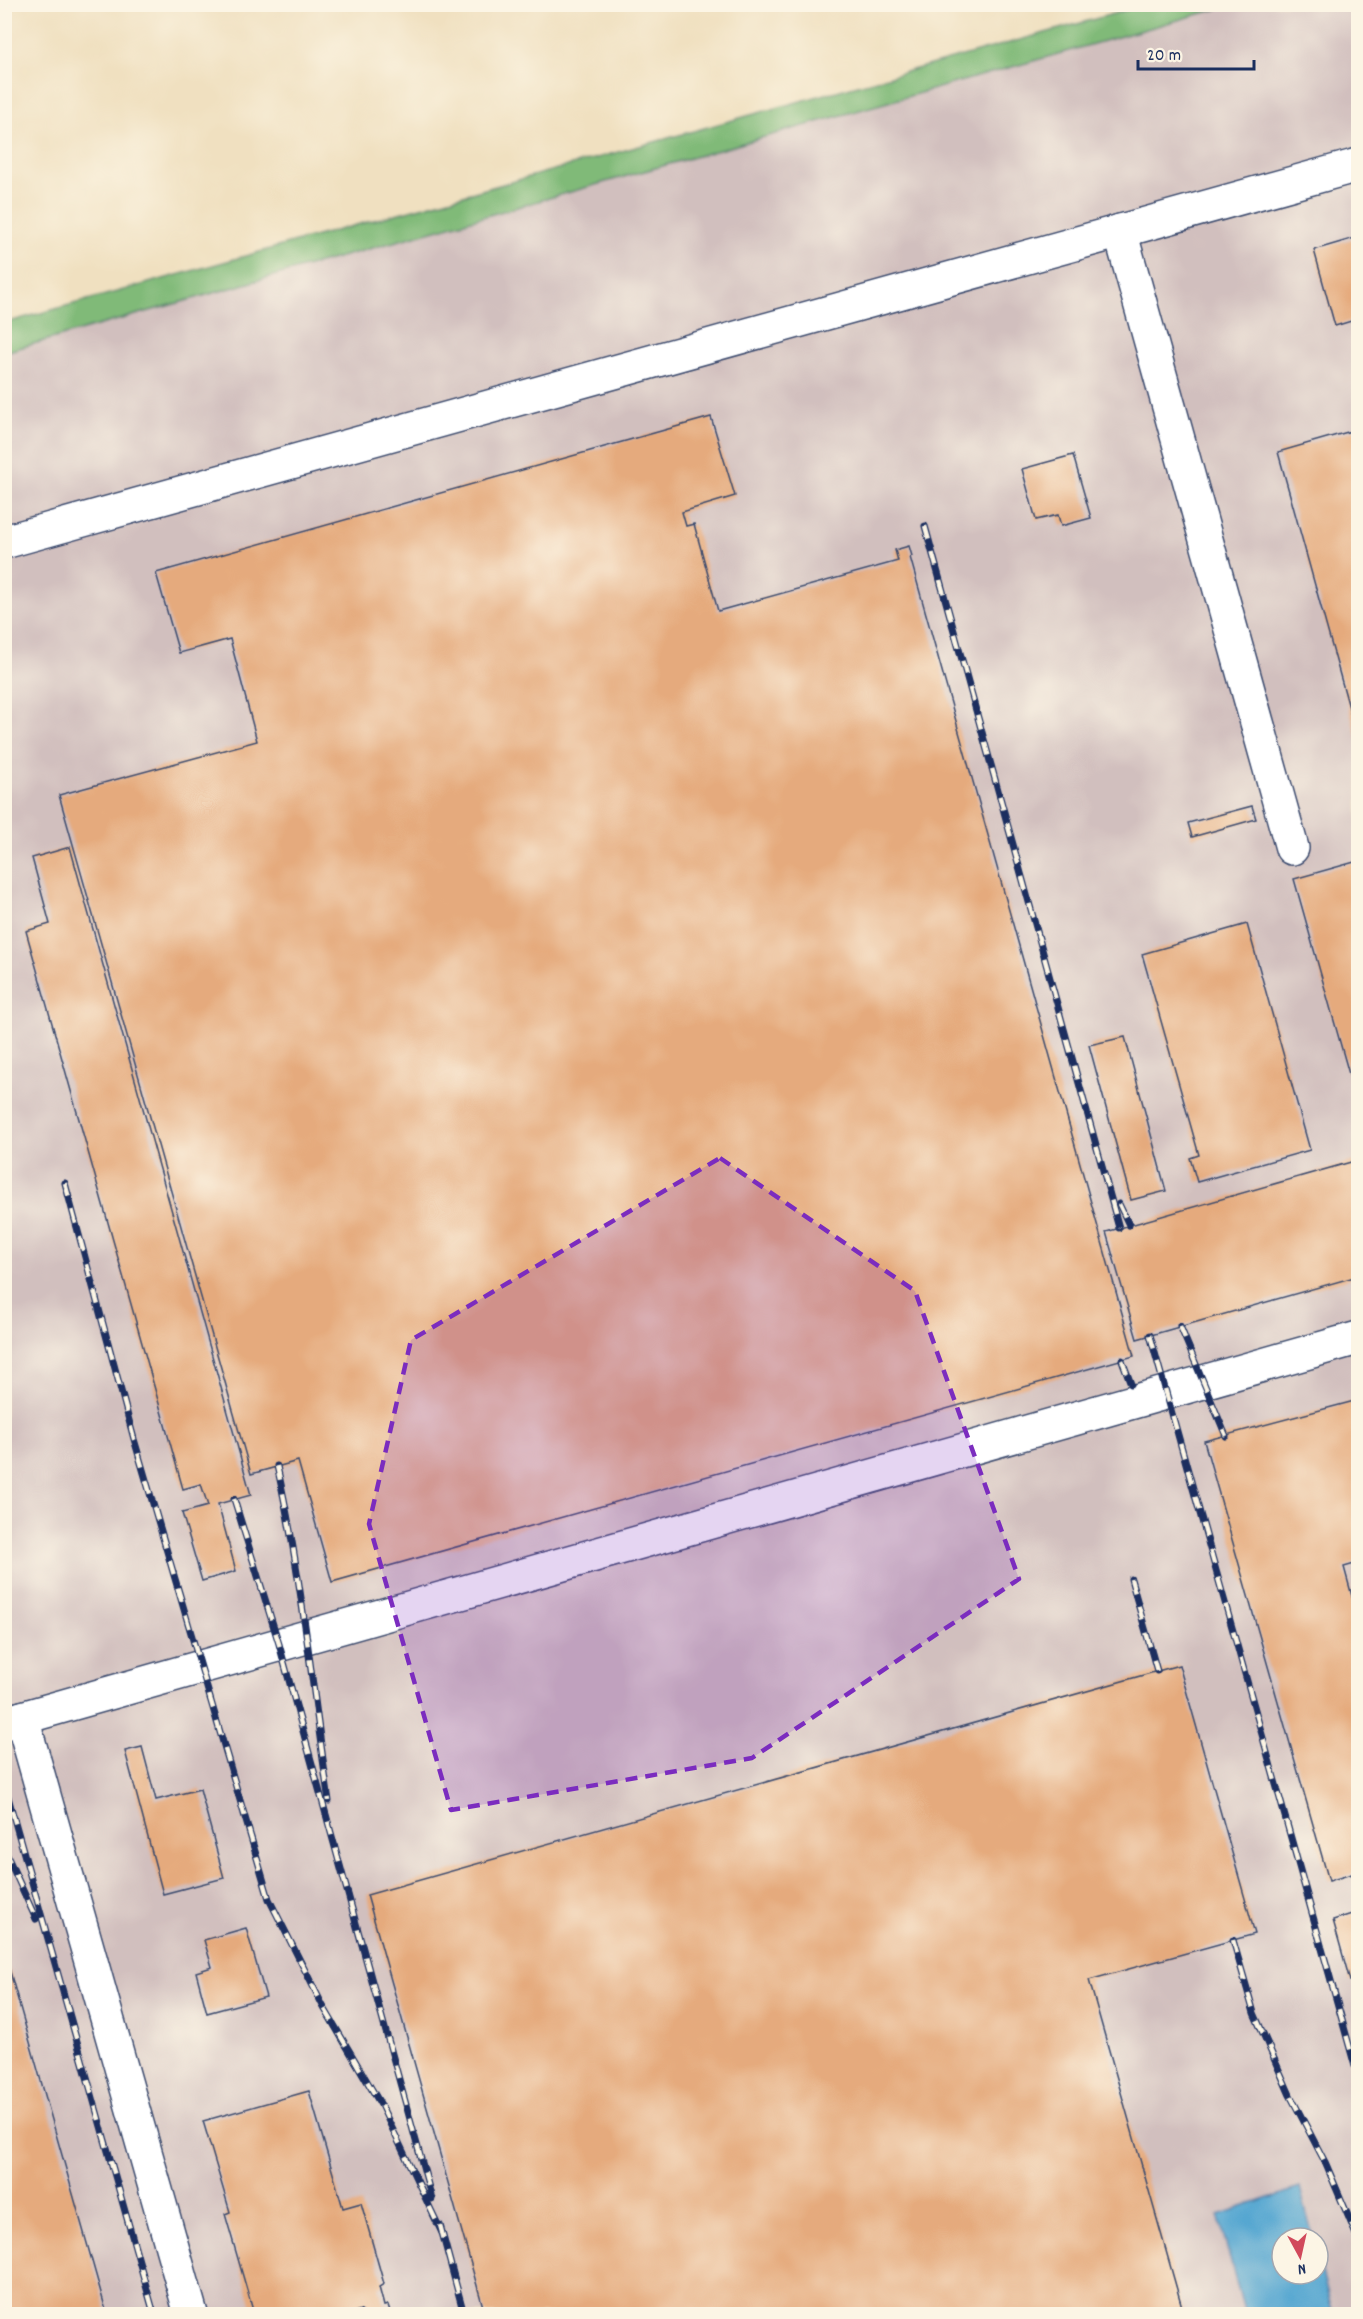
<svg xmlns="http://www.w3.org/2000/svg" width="1363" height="2319" font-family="Dekko,sans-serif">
<rect width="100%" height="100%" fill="#fcf5e5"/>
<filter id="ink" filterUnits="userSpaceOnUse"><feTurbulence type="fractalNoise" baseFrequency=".0167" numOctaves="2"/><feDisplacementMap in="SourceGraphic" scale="12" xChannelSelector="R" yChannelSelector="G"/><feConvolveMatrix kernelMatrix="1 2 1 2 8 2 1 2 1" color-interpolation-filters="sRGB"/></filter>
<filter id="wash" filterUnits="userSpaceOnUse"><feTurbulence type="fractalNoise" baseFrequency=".008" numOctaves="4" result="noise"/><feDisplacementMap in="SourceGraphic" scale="24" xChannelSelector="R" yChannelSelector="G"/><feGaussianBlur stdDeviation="1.35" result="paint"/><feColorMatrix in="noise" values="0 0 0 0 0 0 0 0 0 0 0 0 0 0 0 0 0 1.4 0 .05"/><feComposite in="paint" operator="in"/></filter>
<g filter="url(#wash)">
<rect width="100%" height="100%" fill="#f0e0c0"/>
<path fill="#d1bfbe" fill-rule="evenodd" d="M1231,5H1358V2314H5V352ZM1282,2238H1318V2274H1282Z"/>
<polygon fill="#80ba78" stroke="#4e746b" stroke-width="1.5" points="1145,5 1231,5 5,352 5,323"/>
<polygon fill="#57a7d1" stroke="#396b98" stroke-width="1.5" points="1300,2188 1313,2238 1282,2238 1282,2274 1318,2274 1318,2257 1333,2314 1245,2314 1218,2215"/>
<g id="blocks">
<g fill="#e5aa7d">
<polygon points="1358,237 1358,319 1335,326 1314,250"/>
<polygon points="711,417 735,496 682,512 686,526 694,524 718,611 898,561 895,550 909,546 912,556 910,557 1134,1356 332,1582 298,1461 251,1474 59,795 257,741 230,639 179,653 156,573"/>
<polygon points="1358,429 1358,740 1278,452"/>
<polygon points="1073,455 1091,518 1061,526 1058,515 1036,520 1022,469"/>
<polygon points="1252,806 1256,819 1192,837 1188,823"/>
<polygon points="70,847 251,1495 218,1504 236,1571 202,1581 182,1513 208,1506 201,1484 183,1489 26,931 50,924 32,858"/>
<polygon points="1358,861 1358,1106 1294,879"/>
<polygon points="1247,924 1310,1150 1197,1182 1190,1158 1199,1155 1142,954"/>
<polygon points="1125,1037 1166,1191 1131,1200 1089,1045"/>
<polygon points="1358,1160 1358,1276 1137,1339 1106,1232"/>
<polygon points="1358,1400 1358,1563 1344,1567 1358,1618 1358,1872 1329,1881 1204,1441"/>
<polygon points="1179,1665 1255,1934 1089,1980 1184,2314 485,2314 367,1895"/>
<polygon points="142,1747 156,1800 200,1789 224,1878 163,1894 125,1751"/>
<polygon points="1358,1912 1358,1979 1350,1981 1333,1920"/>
<polygon points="246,1928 266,1997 207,2013 196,1972 212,1967 204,1940"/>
<polygon points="4,1954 5,1954 107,2314 4,2314"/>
<polygon points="309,2091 343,2208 361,2203 384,2284 379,2287 384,2306 388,2305 391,2314 365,2314 360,2310 349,2314 254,2314 225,2214 230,2212 203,2121"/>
</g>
</g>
</g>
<g filter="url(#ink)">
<use href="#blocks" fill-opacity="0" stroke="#3b4a6d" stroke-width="1.5"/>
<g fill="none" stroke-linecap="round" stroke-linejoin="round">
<g stroke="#3b4a6d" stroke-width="36">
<g id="minor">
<polyline points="1120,231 1292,848"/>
<polyline points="4,542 1358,165"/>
<polyline points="22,1718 191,2314"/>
<polyline points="4,1723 1358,1338"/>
</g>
</g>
<use href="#minor" stroke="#fff" stroke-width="33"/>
<g stroke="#1b2f5e" stroke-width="7">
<g id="rail">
<polyline points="925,526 1119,1228"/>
<polyline points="65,1183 134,1439 269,1899 323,2006 381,2105 442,2233"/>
<polyline points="1119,1204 1129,1225"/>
<polyline points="1180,1326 1226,1436"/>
<polyline points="1150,1335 1358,2077"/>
<polyline points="1122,1360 1131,1384"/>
<path d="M277,1466C302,1576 312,1689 329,1801"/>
<polyline points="234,1499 279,1644 432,2199"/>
<polyline points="1131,1579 1157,1671"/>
<polyline points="4,1783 154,2314"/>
<polyline points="4,1849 36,1919"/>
<polyline points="1233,1940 1254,2013 1290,2095 1325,2162 1358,2239"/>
<polyline points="440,2225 464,2314"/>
</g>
</g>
<use href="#rail" stroke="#fcf5e5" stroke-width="4.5" stroke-dasharray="14" stroke-linecap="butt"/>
</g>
</g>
<path fill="#7b2cbf" fill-opacity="0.2" stroke="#7b2cbf" stroke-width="4.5" stroke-dasharray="12 8" stroke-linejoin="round" d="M720,1158L915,1291L1019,1579L752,1758L451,1810L369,1524L411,1340Z"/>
<rect width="1363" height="2319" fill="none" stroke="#fcf5e5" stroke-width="24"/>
<g transform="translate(1300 2256) rotate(172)"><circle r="28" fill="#fcf5e5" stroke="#a2a6af" stroke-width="1.5"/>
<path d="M0-4.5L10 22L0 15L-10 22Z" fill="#d1495b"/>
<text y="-9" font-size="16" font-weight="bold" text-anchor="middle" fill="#1b2f5e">N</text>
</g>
<path d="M1138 60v9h116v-9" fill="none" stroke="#1b2f5e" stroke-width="3"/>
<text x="1147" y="60" font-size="18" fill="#1b2f5e" stroke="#fcf5e5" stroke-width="4.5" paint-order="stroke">20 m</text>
</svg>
